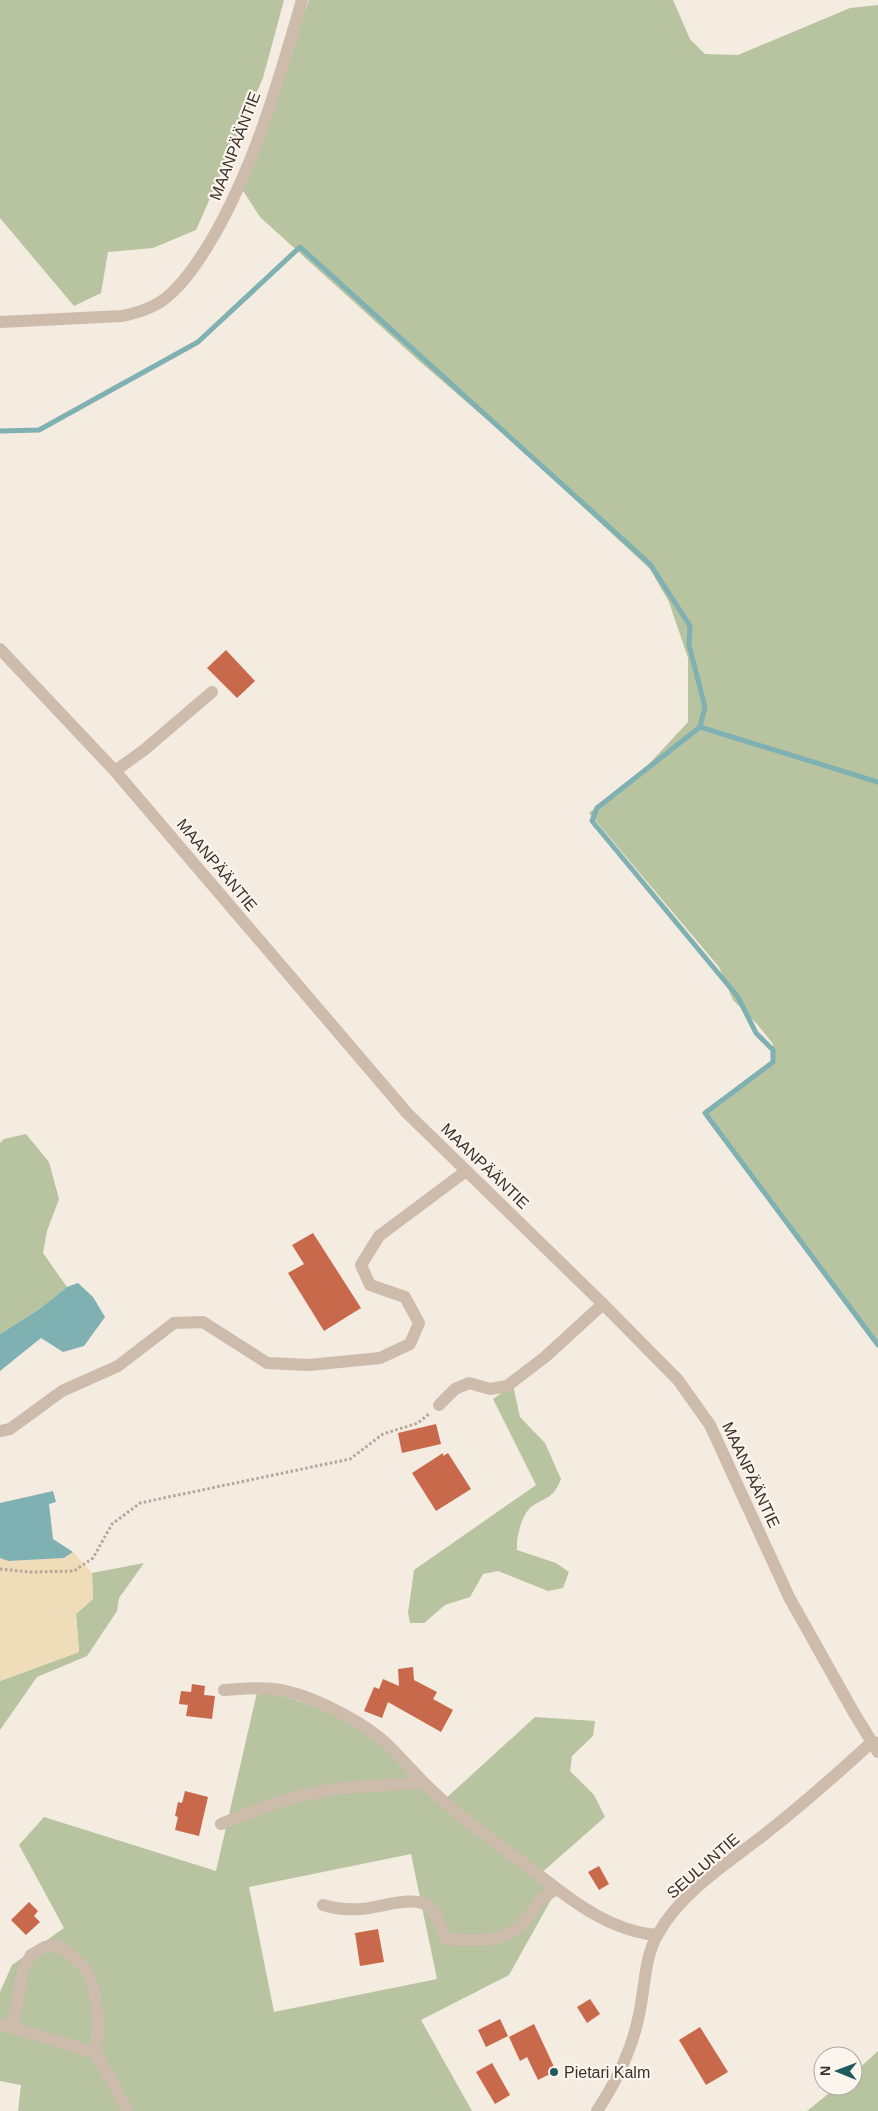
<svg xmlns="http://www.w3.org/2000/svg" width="878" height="2111" font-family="Helvetica,sans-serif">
<rect width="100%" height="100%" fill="#f4ebe1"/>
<g fill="#b8c4a0" fill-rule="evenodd">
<polygon points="0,0 284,0 263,78 196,230 153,248 108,252 101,293 74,306 0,218"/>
<polygon points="309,0 673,0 690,39 705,54 738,55 850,8 878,5 878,1347 705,1113 772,1062 773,1044 757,1024 733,1000 719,967 589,813 648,765 688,722 688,658 669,602 650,569 513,442 418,360 260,217 240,186"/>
<polygon points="26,1134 49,1162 59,1199 47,1231 43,1253 67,1287 38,1310 0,1334 0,1143 4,1139"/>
<path d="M513,1385L520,1417L545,1443L561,1479C553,1499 547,1496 531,1507C521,1516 516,1538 517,1550L556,1563L569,1572L563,1588L548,1591L498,1571L483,1574L470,1597L445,1605L424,1623H410L408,1613L414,1570L536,1485L493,1399Z"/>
<polygon points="144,1563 119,1598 117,1611 87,1656 37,1677 0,1730 0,1681 79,1652 76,1614 93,1599 92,1573"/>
<path d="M258,1688L356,1720L443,1801L535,1717L595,1721L593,1736L572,1756L570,1771L594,1795L605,1817L539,1875L557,1889L509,1975L421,2020L472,2111H18L21,2085L0,2081V1992L12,1965L64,1928L19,1845L44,1817L216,1871ZM411,1854L437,1979L274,2012L249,1887Z"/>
<polygon points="878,2051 878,2111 807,2111 838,2086 853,2086 853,2074"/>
</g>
<polygon fill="#efdcb8" points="73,1552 92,1573 93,1599 76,1614 79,1652 0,1681 0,1558 8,1561 64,1558"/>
<g fill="#7fb0b2">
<polygon points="78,1283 93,1297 105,1317 84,1346 63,1352 41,1338 0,1371 0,1334 38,1310 67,1287"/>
<polygon points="53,1491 56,1502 49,1504 53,1539 73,1552 64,1558 8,1561 0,1558 0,1503"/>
</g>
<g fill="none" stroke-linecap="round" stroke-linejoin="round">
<g stroke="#7fb0b2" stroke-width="5">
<polyline points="0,431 39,430 198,342 300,247 650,564 690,626 689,645 705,707 700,727 597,808 592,821 738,997 756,1033 773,1050 773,1062 705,1113 878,1345"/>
<polyline points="700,727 878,782"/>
</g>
</g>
<g fill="#c8694b">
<polygon points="226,650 255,681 237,698 207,668"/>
<polygon points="313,1233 361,1308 324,1331 288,1273 304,1264 292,1245"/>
<polygon points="436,1424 441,1444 402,1453 398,1433"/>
<polygon points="443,1453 443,1456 448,1453 471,1489 436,1511 412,1473"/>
<polygon points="413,1667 414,1680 437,1692 433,1699 453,1710 441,1732 388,1702 382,1718 364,1711 374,1687 379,1689 383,1679 399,1686 398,1669"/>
<polygon points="192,1684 205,1686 204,1695 215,1696 212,1719 186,1716 188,1705 179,1704 181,1691 191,1692"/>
<polygon points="185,1791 208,1797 199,1836 175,1830 178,1817 175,1816 178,1802 182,1803"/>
<polygon points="599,1866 609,1884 599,1890 588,1872"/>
<polygon points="29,1902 38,1911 34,1916 40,1922 26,1935 11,1920"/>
<polygon points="378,1929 384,1962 360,1966 355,1933"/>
<polygon points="590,1999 600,2014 587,2023 577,2007"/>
<polygon points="500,2019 508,2036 486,2047 478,2030"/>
<polygon points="534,2024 556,2071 538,2080 527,2057 520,2061 509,2037"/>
<polygon points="700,2027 728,2072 706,2085 679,2040"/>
<polygon points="492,2063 510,2095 495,2104 476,2072"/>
</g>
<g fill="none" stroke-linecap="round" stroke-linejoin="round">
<polyline stroke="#b9a596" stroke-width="3" stroke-dasharray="2.5 2.5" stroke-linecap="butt" points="0,1569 30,1572 74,1571 93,1558 112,1524 140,1503 350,1459 383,1434 418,1423 430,1413"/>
<g stroke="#cdbbac" stroke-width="12">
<path d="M0,322L122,316C137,313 154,308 167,297C184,283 197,263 209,244C254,169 278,83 302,0"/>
<polyline points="0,649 115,771 407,1113 603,1304 678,1380 710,1425 789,1597 854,1713 878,1752"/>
<polyline points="115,771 144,750 212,692"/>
<polyline points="439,1405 455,1389 469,1383 490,1389 507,1386 545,1357 603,1304"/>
<polyline points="0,1431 10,1429 62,1391 118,1366 174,1323 203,1322 267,1363 309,1365 380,1358 410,1344 419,1323 405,1297 370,1285 361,1265 379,1236 466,1171"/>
<path d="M224,1690C241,1689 257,1687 274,1689C308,1693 363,1721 388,1745C408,1765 425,1786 447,1804C477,1830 511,1854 543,1878C577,1905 613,1931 656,1935"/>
<path d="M221,1824C249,1813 276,1801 305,1795C343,1786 384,1785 423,1783"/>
<path d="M323,1905C336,1909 347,1910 361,1909C379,1908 415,1894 430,1907C438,1915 441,1928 445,1939C472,1940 504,1945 524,1922C537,1906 537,1900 557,1889"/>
<polyline points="0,2024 96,2053 128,2111"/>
<polyline points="13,2026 23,1970 31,1955 45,1947 57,1945 71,1955 87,1970 94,1991 98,2020 96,2053"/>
<path d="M597,2111C616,2082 632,2050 639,2015C645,1989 644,1957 658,1934C682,1891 728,1863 765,1834C802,1805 837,1774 872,1742L878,1743"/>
</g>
</g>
<circle fill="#1f5a5e" stroke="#fbf5ee" stroke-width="2" cx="554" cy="2072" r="5"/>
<g text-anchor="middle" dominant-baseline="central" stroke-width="4.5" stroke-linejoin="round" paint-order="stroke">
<g font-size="16" fill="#3b302b" stroke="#fbf5ee">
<text transform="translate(235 146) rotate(-69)">MAANPÄÄNTIE</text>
<text transform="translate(217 865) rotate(50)">MAANPÄÄNTIE</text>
<text transform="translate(485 1166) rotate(44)">MAANPÄÄNTIE</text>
<text transform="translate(751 1475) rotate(65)">MAANPÄÄNTIE</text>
<text transform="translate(703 1866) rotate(-41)">SEULUNTIE</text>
</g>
<g font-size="16" fill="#3b302b" stroke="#fbf5ee" text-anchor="start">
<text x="564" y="2072">Pietari Kalm</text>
</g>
</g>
<g transform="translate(838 2071) rotate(271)"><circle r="24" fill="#fbf5ee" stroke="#aea6a0"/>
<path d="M0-4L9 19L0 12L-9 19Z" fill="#1f5a5e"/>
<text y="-8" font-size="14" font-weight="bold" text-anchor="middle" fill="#3b302b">N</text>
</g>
</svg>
